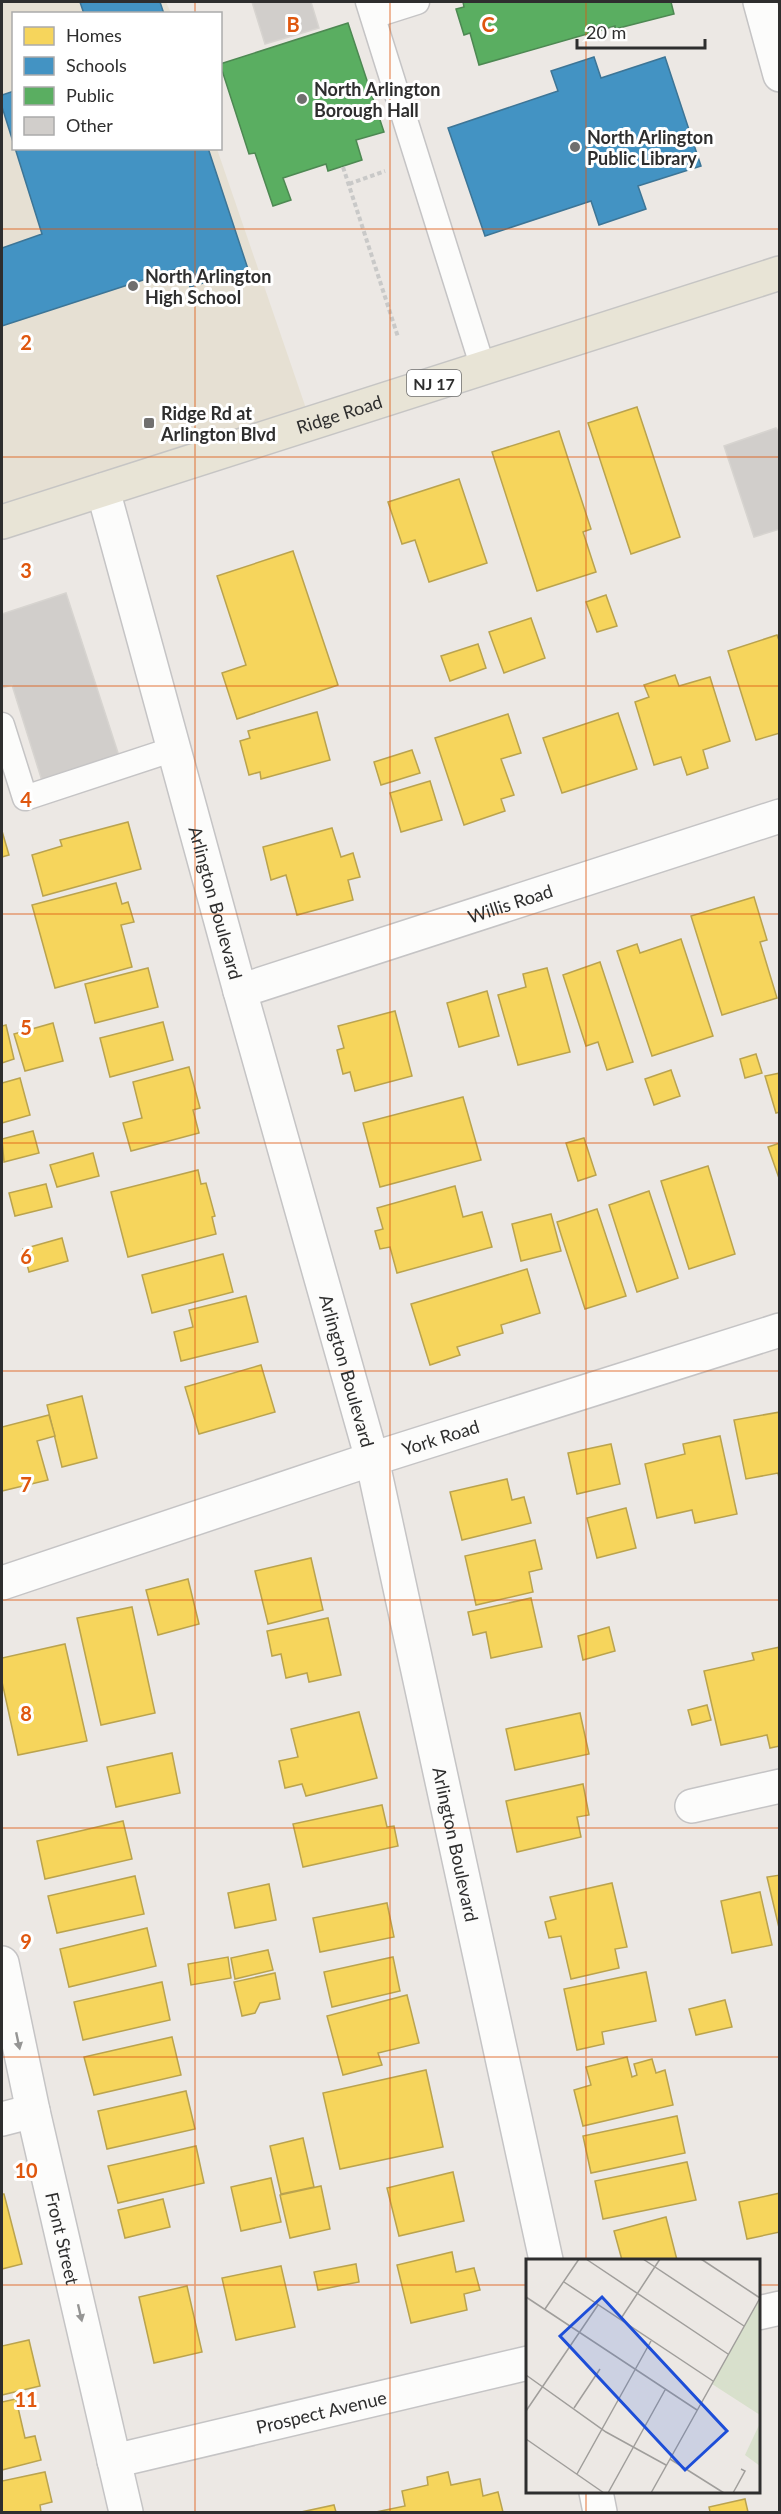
<svg xmlns="http://www.w3.org/2000/svg" width="781" height="2514" font-family="Lato,sans-serif">
<rect width="100%" height="100%" fill="#ece8e4"/>
<polygon fill="#e6e0d3" points="2,2 166,2 171,13 14,14 14,148 217,149 311,423 2,522"/>
<g fill="#f6d55c" stroke="#baa34e" stroke-width="1.5">
<polygon points="637,407 680,537 631,554 588,423"/>
<polygon points="559,431 591,529 583,532 596,572 537,591 492,452"/>
<polygon points="459,479 487,563 429,582 415,540 402,544 388,502"/>
<polygon points="293,551 338,685 237,719 222,673 246,665 217,576"/>
<polygon points="606,595 617,626 597,632 586,602"/>
<polygon points="531,618 545,658 504,673 489,632"/>
<polygon points="777,635 780,643 780,733 756,740 728,651"/>
<polygon points="478,644 486,668 450,681 441,656"/>
<polygon points="675,675 679,686 710,677 730,741 703,750 708,768 687,775 681,757 654,765 635,702 649,697 644,685"/>
<polygon points="317,712 330,760 261,779 260,772 249,775 240,741 250,738 248,731"/>
<polygon points="618,713 637,769 562,793 543,738"/>
<polygon points="508,714 521,753 501,759 514,795 501,799 505,811 464,825 435,738"/>
<polygon points="412,750 420,773 381,785 374,762"/>
<polygon points="430,781 442,820 401,832 390,793"/>
<polygon points="128,822 141,869 43,896 32,855 62,846 60,840"/>
<polygon points="332,828 341,857 353,853 360,877 348,880 353,900 297,915 286,875 271,880 263,847"/>
<polygon points="2,831 9,855 2,857"/>
<polygon points="116,883 122,904 128,902 134,922 121,925 132,967 55,988 32,905"/>
<polygon points="754,897 767,940 760,942 777,998 722,1015 691,916"/>
<polygon points="681,939 713,1036 652,1056 617,951 637,944 640,953"/>
<polygon points="600,962 633,1062 607,1070 598,1042 586,1046 563,975"/>
<polygon points="148,968 158,1007 95,1023 85,984"/>
<polygon points="547,968 570,1052 518,1065 498,995 526,987 523,974"/>
<polygon points="487,991 499,1036 459,1047 447,1003"/>
<polygon points="395,1011 412,1076 355,1091 350,1072 343,1074 337,1050 344,1048 338,1026"/>
<polygon points="163,1022 173,1060 110,1077 100,1038"/>
<polygon points="53,1023 63,1061 25,1071 14,1034"/>
<polygon points="6,1025 14,1059 2,1063 2,1026"/>
<polygon points="756,1054 762,1073 745,1078 740,1059"/>
<polygon points="189,1067 200,1108 193,1110 199,1133 131,1151 123,1123 142,1118 133,1082"/>
<polygon points="671,1070 680,1096 654,1105 645,1079"/>
<polygon points="780,1073 780,1112 776,1113 765,1076"/>
<polygon points="20,1078 30,1115 2,1123 2,1083"/>
<polygon points="463,1097 481,1160 380,1187 363,1123"/>
<polygon points="33,1131 39,1153 4,1162 2,1139"/>
<polygon points="584,1138 596,1175 578,1181 566,1143"/>
<polygon points="780,1143 780,1181 768,1147"/>
<polygon points="93,1153 99,1176 57,1187 50,1165"/>
<polygon points="708,1166 735,1254 689,1269 661,1181"/>
<polygon points="198,1170 201,1184 206,1183 215,1216 212,1217 216,1234 128,1257 111,1192"/>
<polygon points="46,1184 52,1207 15,1216 9,1193"/>
<polygon points="455,1186 463,1217 482,1212 492,1247 397,1273 390,1247 380,1249 375,1231 383,1229 377,1208"/>
<polygon points="649,1191 678,1278 637,1292 609,1205"/>
<polygon points="597,1209 626,1296 585,1309 557,1222"/>
<polygon points="551,1214 561,1251 521,1261 512,1224"/>
<polygon points="62,1238 68,1261 29,1272 23,1249"/>
<polygon points="223,1254 233,1292 152,1313 142,1275"/>
<polygon points="527,1269 540,1313 501,1325 503,1333 457,1347 460,1355 430,1365 411,1304"/>
<polygon points="246,1296 258,1342 181,1361 174,1332 193,1327 189,1310"/>
<polygon points="261,1365 275,1412 199,1434 185,1387"/>
<polygon points="82,1396 97,1458 62,1467 47,1405"/>
<polygon points="780,1412 780,1482 778,1473 746,1479 734,1420"/>
<polygon points="49,1415 55,1436 37,1441 48,1480 2,1491 2,1427"/>
<polygon points="720,1436 737,1514 695,1523 692,1510 657,1518 645,1464 685,1454 683,1444"/>
<polygon points="611,1444 620,1484 577,1494 568,1453"/>
<polygon points="507,1479 512,1500 524,1497 531,1523 462,1540 450,1492"/>
<polygon points="626,1508 636,1548 597,1558 587,1518"/>
<polygon points="535,1540 542,1569 529,1572 533,1592 476,1605 465,1556"/>
<polygon points="311,1558 323,1610 268,1624 255,1571"/>
<polygon points="188,1579 199,1624 158,1635 146,1590"/>
<polygon points="531,1598 542,1647 491,1658 486,1632 473,1635 468,1612"/>
<polygon points="132,1607 155,1713 101,1725 77,1618"/>
<polygon points="328,1618 341,1675 309,1682 307,1673 286,1678 281,1654 272,1656 267,1631"/>
<polygon points="609,1627 615,1651 583,1660 578,1636"/>
<polygon points="65,1644 87,1741 18,1755 2,1682 2,1658"/>
<polygon points="780,1647 780,1746 770,1748 767,1735 721,1745 704,1671 754,1660 752,1653"/>
<polygon points="707,1705 711,1720 692,1725 688,1710"/>
<polygon points="359,1712 377,1778 306,1796 302,1784 285,1788 279,1761 298,1757 291,1729"/>
<polygon points="580,1713 589,1754 515,1770 506,1729"/>
<polygon points="172,1753 180,1793 116,1807 107,1767"/>
<polygon points="583,1784 589,1815 577,1817 581,1837 517,1852 506,1801"/>
<polygon points="382,1805 387,1827 394,1826 398,1846 303,1867 293,1824"/>
<polygon points="123,1821 132,1859 45,1879 37,1841"/>
<polygon points="780,1875 780,1932 767,1877"/>
<polygon points="135,1876 144,1914 57,1933 48,1896"/>
<polygon points="612,1883 627,1947 615,1949 619,1968 571,1979 561,1936 549,1938 545,1922 556,1919 550,1897"/>
<polygon points="269,1884 276,1920 235,1928 228,1893"/>
<polygon points="760,1892 772,1945 732,1953 721,1901"/>
<polygon points="387,1903 394,1937 320,1952 313,1918"/>
<polygon points="147,1928 156,1966 69,1987 60,1949"/>
<polygon points="268,1950 273,1970 235,1979 231,1958"/>
<polygon points="228,1957 231,1978 191,1985 188,1964"/>
<polygon points="393,1957 400,1991 332,2007 324,1972"/>
<polygon points="646,1972 656,2021 602,2032 604,2044 577,2050 564,1989"/>
<polygon points="275,1973 280,1999 260,2003 255,2013 242,2016 234,1982"/>
<polygon points="162,1982 170,2020 83,2040 74,2002"/>
<polygon points="407,1995 419,2043 378,2053 382,2065 343,2075 327,2016"/>
<polygon points="725,2000 732,2027 696,2035 689,2009"/>
<polygon points="172,2037 181,2075 94,2095 84,2057"/>
<polygon points="627,2057 632,2077 637,2075 634,2064 652,2059 656,2073 665,2070 673,2105 583,2126 574,2090 591,2085 586,2067"/>
<polygon points="426,2070 443,2147 340,2169 323,2093"/>
<polygon points="186,2091 195,2129 107,2149 98,2111"/>
<polygon points="677,2116 685,2153 591,2173 583,2136"/>
<polygon points="303,2138 314,2187 281,2194 270,2146"/>
<polygon points="196,2146 204,2183 118,2203 108,2166"/>
<polygon points="687,2162 696,2200 603,2219 595,2181"/>
<polygon points="453,2172 464,2221 399,2236 387,2188"/>
<polygon points="271,2178 281,2222 241,2231 231,2187"/>
<polygon points="321,2186 330,2229 290,2238 280,2195"/>
<polygon points="780,2193 780,2232 747,2239 739,2202"/>
<polygon points="2,2194 4,2194 22,2264 2,2269"/>
<polygon points="163,2199 170,2227 125,2238 118,2210"/>
<polygon points="666,2217 677,2260 622,2260 614,2231"/>
<polygon points="452,2252 456,2272 474,2268 480,2290 464,2294 467,2310 411,2323 397,2265"/>
<polygon points="356,2264 359,2282 318,2290 314,2272"/>
<polygon points="281,2266 295,2327 236,2340 222,2278"/>
<polygon points="187,2286 202,2352 154,2363 139,2297"/>
<polygon points="29,2340 40,2386 2,2395 2,2346"/>
<polygon points="16,2399 25,2438 35,2436 41,2460 2,2470 2,2402"/>
<polygon points="45,2472 52,2502 40,2505 41,2512 2,2512 2,2481"/>
<polygon points="448,2472 451,2485 480,2479 483,2496 498,2492 503,2512 376,2512 405,2506 402,2491 428,2485 427,2477"/>
<polygon points="745,2499 748,2512 710,2512 709,2507"/>
<polygon points="334,2505 336,2512 301,2512"/>
</g>
<g fill="#4393c3" stroke="#3d7596" stroke-width="1.5">
<polygon points="80,2 160,2 164,14 84,14"/>
<polygon points="594,57 601,78 665,57 701,166 638,186 646,209 599,225 591,201 485,236 448,128 558,91 551,71"/>
<polygon points="14,91 14,145 2,107 2,95"/>
<polygon points="15,148 208,148 248,269 190,287 183,267 2,326 2,248 42,234"/>
</g>
<g fill="#5aae61" stroke="#4d8852" stroke-width="1.5">
<polygon points="463,2 671,2 674,14 615,29 615,26 479,65 470,33 464,35 456,9 464,7"/>
<polygon points="348,23 384,132 356,140 362,160 328,171 326,164 283,178 291,200 273,206 255,153 249,154 220,64"/>
</g>
<g fill="#d1cecb" stroke="#d7d4d0" stroke-width="1.5">
<polygon points="252,2 311,2 319,28 265,44"/>
<polygon points="776,428 780,433 780,529 754,537 724,446"/>
<polygon points="66,593 120,759 43,784 12,685 2,688 2,614"/>
</g>
<g fill="none" stroke-linecap="round" stroke-linejoin="round">
<g stroke="#c5c4c5" stroke-width="27">
<g id="lane">
<polyline points="368,2 483,368"/>
<polyline points="373,16 417,2"/>
<polyline points="2,725 25,798 174,749"/>
</g>
</g>
<g stroke="#c5c4c5" stroke-width="36">
<g id="street">
<polyline points="760,2 780,75"/>
<path id="s1" d="M103,490L240,991L372,1459L546,2260"/>
<path id="s2" d="M240,991L780,816"/>
<path id="s3" d="M2,1583L372,1459L780,1330"/>
<polyline points="692,1806 780,1786"/>
<path id="s4" d="M2,1963L33,2111L126,2512"/>
<polyline points="2,2119 33,2111"/>
<polyline points="758,2313 780,2308"/>
<path id="s5" d="M114,2461L528,2363"/>
<polyline points="596,2492 600,2512"/>
</g>
</g>
<g stroke="#c6c5c4" stroke-width="36">
<g id="primary">
<path id="s6" d="M2,522L780,273"/>
</g>
</g>
<g stroke="#c9c9c8" stroke-width="4" stroke-dasharray="4.5 3" stroke-linecap="butt">
<polyline points="343,167 398,337"/>
<polyline points="349,184 385,171"/>
</g>
<use href="#lane" stroke="#fcfcfb" stroke-width="24"/>
<use href="#street" stroke="#fcfcfb" stroke-width="33"/>
<use href="#primary" stroke="#e8e4d6" stroke-width="33"/>
</g>
<defs><path id="oneway-solid" d="M-6-.8H1V-3.2L6.5 0L1 3.2V.8H-6Z" transform="scale(1.5)"/></defs>
<g fill="#959594">
<use href="#oneway-solid" transform="translate(18 2041) rotate(78)"/>
<use href="#oneway-solid" transform="translate(80 2313) rotate(77)"/>
</g>
<path fill="none" stroke="#df570e" stroke-width="1.5" stroke-opacity="0.55" d="M195,2V14M390,2V2512M586,2V2260M195,148V2512M2,229H780M2,457H780M2,686H780M2,914H780M2,1143H780M2,1371H780M2,1600H780M2,1828H780M2,2057H780M2,2285H528M758,2285H780M586,2492V2512"/>
<g fill="#706f6e" stroke="#fff" stroke-width="2">
<circle cx="302" cy="99" r="6"/>
<circle cx="575" cy="147" r="6"/>
<circle cx="133" cy="286" r="6"/>
<rect x="143" y="417" width="12" height="12" rx="3"/>
</g>
<g text-anchor="middle" dominant-baseline="central" stroke-width="6" stroke-linejoin="round" paint-order="stroke">
<rect fill="#fff" stroke="#6d6d6d" stroke-width="1.5" x="407" y="370" width="54" height="26" rx="4.5"/>
<g font-size="16" font-weight="bold" fill="#2e2e2e">
<text x="434" y="383">NJ 17</text>
</g>
<g font-size="18" font-weight="bold" fill="#2e2e2e" stroke="#fff" text-anchor="start">
<text x="314" y="89">North Arlington<tspan x="314" dy="21">Borough Hall</tspan></text>
<text x="587" y="137">North Arlington<tspan x="587" dy="21">Public Library</tspan></text>
<text x="145" y="276">North Arlington<tspan x="145" dy="21">High School</tspan></text>
<text x="161" y="413">Ridge Rd at<tspan x="161" dy="21">Arlington Blvd</tspan></text>
</g>
<g font-size="18" fill="#2e2e2e" stroke="#fff">
<text stroke="none"><textPath href="#s6" startOffset="354">Ridge Road</textPath></text>
<text stroke="none"><textPath href="#s1" startOffset="428">Arlington Boulevard</textPath></text>
<text stroke="none"><textPath href="#s2" startOffset="284">Willis Road</textPath></text>
<text stroke="none"><textPath href="#s1" startOffset="914">Arlington Boulevard</textPath></text>
<text stroke="none"><textPath href="#s3" startOffset="462">York Road</textPath></text>
<text stroke="none"><textPath href="#s1" startOffset="1400">Arlington Boulevard</textPath></text>
<text stroke="none"><textPath href="#s4" startOffset="282">Front Street</textPath></text>
<text stroke="none"><textPath href="#s5" startOffset="213">Prospect Avenue</textPath></text>
</g>
</g>
<g transform="translate(526 2259)">
<rect width="234" height="234" fill="#ece8e4"/>
<path d="M234,39V156L186,125ZM234,164V207L219,196Z" fill="#d8e0cc"/>
<path fill="none" stroke="#a09e9b" stroke-width="1.5" d="M60,0L202,95M117,0L218,67M175,0L234,39M38,23L187,122M0,38L171,151M19,50L53,0M94,61L134,0M0,116L80,173L140,206M48,149L74,110M0,152L72,46M0,180L78,234M144,200L198,234M51,215L125,82M82,234L139,131M125,234L234,39M207,234L219,212L215,210"/>
<path fill="#1d4ed8" fill-opacity="0.15" stroke="#1d4ed8" stroke-width="3" d="M76,38L201,172L159,211L34,77Z"/>
<rect width="234" height="234" fill="none" stroke="#2e2e2e" stroke-width="3"/>
</g>
<g font-size="20" text-anchor="middle" font-weight="bold" fill="#df570e" stroke="#fff" stroke-width="6" stroke-linejoin="round" paint-order="stroke">
<text x="293" y="32">B</text>
<text x="488" y="32">C</text>
<text x="26" y="350">2</text>
<text x="26" y="578">3</text>
<text x="26" y="807">4</text>
<text x="26" y="1035">5</text>
<text x="26" y="1264">6</text>
<text x="26" y="1492">7</text>
<text x="26" y="1721">8</text>
<text x="26" y="1949">9</text>
<text x="26" y="2178">10</text>
<text x="26" y="2407">11</text>
</g>
<rect width="781" height="2514" fill="none" stroke="#2e2e2e" stroke-width="6"/>
<rect x="12" y="12" width="210" height="138" fill="#ffffff" stroke="#ababab" stroke-width="1.5"/>
<rect x="24" y="27" width="30" height="18" fill="#f6d55c" stroke="#ababab" stroke-width="1.5"/>
<text x="66" y="42" font-size="18" fill="#2e2e2e">Homes</text>
<rect x="24" y="57" width="30" height="18" fill="#4393c3" stroke="#ababab" stroke-width="1.5"/>
<text x="66" y="72" font-size="18" fill="#2e2e2e">Schools</text>
<rect x="24" y="87" width="30" height="18" fill="#5aae61" stroke="#ababab" stroke-width="1.5"/>
<text x="66" y="102" font-size="18" fill="#2e2e2e">Public</text>
<rect x="24" y="117" width="30" height="18" fill="#d1cecb" stroke="#ababab" stroke-width="1.5"/>
<text x="66" y="132" font-size="18" fill="#2e2e2e">Other</text>
<path d="M577 39v9h128v-9" fill="none" stroke="#2e2e2e" stroke-width="3"/>
<text x="586" y="39" font-size="18" fill="#2e2e2e" stroke="#ffffff" stroke-width="4.5" paint-order="stroke">20 m</text>
</svg>
